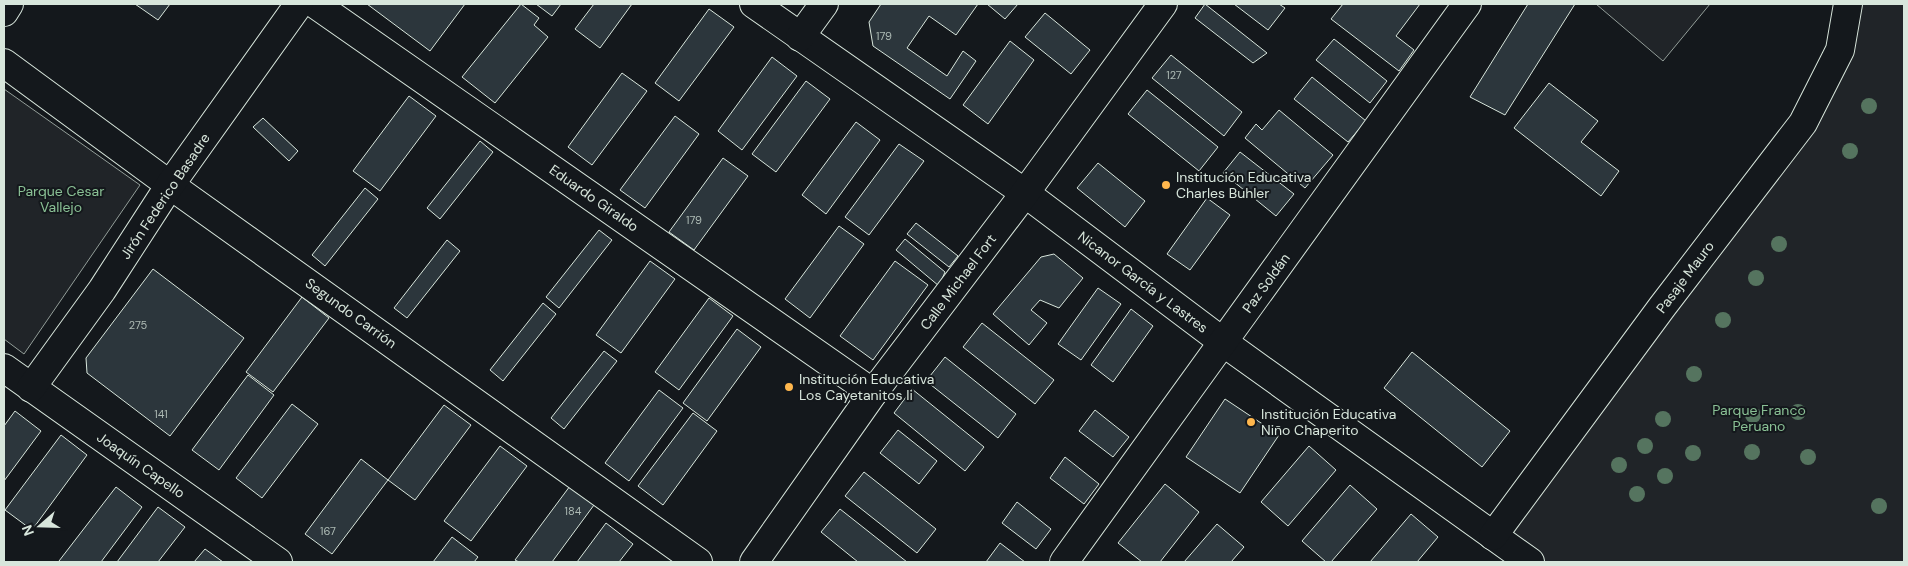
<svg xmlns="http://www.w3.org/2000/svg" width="1908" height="566" font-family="'DM Sans',sans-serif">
<rect width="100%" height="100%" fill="#14181c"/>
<g fill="#202428" stroke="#939e99">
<polygon points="1596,4 1710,4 1663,61"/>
<polygon points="1848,4 1904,4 1904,562 1530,562 1493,536 1803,123"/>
<polygon points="4,89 140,185 24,354 4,339"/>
</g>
<g fill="#2c363c" stroke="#d8e6dc">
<polygon points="135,4 170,4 158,20"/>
<polygon points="367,4 465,4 430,51"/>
<polygon points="521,4 539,18 534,25 548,37 495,103 462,77"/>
<polygon points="536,4 561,4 552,16"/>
<polygon points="594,4 632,4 600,48 575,29"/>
<polygon points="881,4 978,4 956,35 929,16 907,48 947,76 963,51 976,61 950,99 873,46 869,22"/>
<polygon points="987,4 1018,4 1005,19"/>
<polygon points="1205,4 1267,53 1253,63 1195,18"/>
<polygon points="1234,4 1279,4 1285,8 1268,30"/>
<polygon points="1343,4 1420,4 1396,36 1414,50 1399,71 1331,19"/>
<polygon points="1528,4 1575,4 1505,115 1470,97"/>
<polygon points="709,9 734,27 679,101 655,83"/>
<polygon points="1045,13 1090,50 1071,74 1025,37"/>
<polygon points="1334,39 1387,81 1370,103 1316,60"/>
<polygon points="1010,41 1034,60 988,124 963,105"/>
<polygon points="1171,55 1242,112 1224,136 1152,78"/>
<polygon points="772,57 797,76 742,150 718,131"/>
<polygon points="622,73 647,91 592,165 568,147"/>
<polygon points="1312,77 1366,121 1348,142 1294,99"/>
<polygon points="806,81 830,99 776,172 752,154"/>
<polygon points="1549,83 1598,121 1581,142 1619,171 1601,196 1514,128"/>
<polygon points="1147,90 1218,147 1199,171 1128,114"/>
<polygon points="409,96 436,116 380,191 353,171"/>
<polygon points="1279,110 1333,155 1305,188 1245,138 1256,124 1262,130"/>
<polygon points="675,116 699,134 645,208 620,190"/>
<polygon points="263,118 298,151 289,161 253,127"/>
<polygon points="856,122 880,140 826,214 802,195"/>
<polygon points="480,141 493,152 440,219 427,208"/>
<polygon points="899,144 924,161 869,235 845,217"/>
<polygon points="1240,152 1294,194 1276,216 1223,173"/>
<polygon points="723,158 748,176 694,250 669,232"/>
<polygon points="1098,163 1145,201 1125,227 1077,188"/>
<polygon points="365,188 378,199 325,266 312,255"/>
<polygon points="1207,198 1230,215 1190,270 1167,254"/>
<polygon points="916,223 958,256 949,267 907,234"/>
<polygon points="839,226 864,244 810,318 785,299"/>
<polygon points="599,230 612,240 559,308 546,297"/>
<polygon points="905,239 945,272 939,286 896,250"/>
<polygon points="447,240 460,251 407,318 394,308"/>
<polygon points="1054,254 1083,278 1059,308 1040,300 1031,310 1047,323 1029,345 993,314 1041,257"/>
<polygon points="650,261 675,279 621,353 596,335"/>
<polygon points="895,261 928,285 873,360 840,336"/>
<polygon points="153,269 244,338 170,436 87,373 86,358"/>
<polygon points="1098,288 1121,304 1081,360 1058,344"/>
<polygon points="302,297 329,318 273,392 246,372"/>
<polygon points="709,298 733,316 679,390 655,372"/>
<polygon points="543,303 556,314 503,381 490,370"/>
<polygon points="1131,309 1153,326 1113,382 1091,365"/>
<polygon points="982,323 1054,380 1035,404 963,347"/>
<polygon points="737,329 761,347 707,421 683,403"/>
<polygon points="604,351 617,361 564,429 551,418"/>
<polygon points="1412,352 1510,431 1482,467 1384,388"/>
<polygon points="945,357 1016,414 998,438 926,381"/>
<polygon points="248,375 274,395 219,470 192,450"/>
<polygon points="912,389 984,447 965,471 894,413"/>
<polygon points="659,390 683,408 629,481 605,463"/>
<polygon points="1225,399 1279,435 1240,493 1186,457"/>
<polygon points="292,404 318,424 262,498 236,478"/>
<polygon points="444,405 471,425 415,500 388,480"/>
<polygon points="1095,410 1129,437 1113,457 1079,431"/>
<polygon points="15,411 41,431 4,481 4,426"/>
<polygon points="693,413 717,431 663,505 638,486"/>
<polygon points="898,430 937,461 919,484 880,453"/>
<polygon points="61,435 87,455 32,530 5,510"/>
<polygon points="500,446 527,466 471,541 444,521"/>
<polygon points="1309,446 1336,470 1288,526 1261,502"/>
<polygon points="1065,457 1099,484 1084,504 1050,478"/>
<polygon points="361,459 388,480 332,554 305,534"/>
<polygon points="864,472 936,529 917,553 845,496"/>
<polygon points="1165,484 1199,512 1160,562 1142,562 1118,543"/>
<polygon points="1350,485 1377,509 1331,562 1326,562 1302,541"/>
<polygon points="570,486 594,505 552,562 519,562 515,560"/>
<polygon points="116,487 142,507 101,562 61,562 59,561"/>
<polygon points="1017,502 1051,529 1036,549 1002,523"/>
<polygon points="158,507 185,527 158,562 117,562"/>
<polygon points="840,509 907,562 858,562 821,532"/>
<polygon points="1411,514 1438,537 1417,562 1370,562"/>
<polygon points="606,523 633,544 619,562 577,562"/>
<polygon points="1217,524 1244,547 1231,562 1184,562"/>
<polygon points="452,537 478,557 474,562 433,562"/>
<polygon points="1000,543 1025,562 986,562"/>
<polygon points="205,549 223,562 194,562"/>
</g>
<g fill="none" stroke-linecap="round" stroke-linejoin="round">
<g stroke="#d8e6dc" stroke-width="30">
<g id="street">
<polyline points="315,4 873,393"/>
<polyline points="754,4 1025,193 1223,342 1530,562"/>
<polyline points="4,12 9,4"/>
<polyline points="800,37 824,4"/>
<polyline points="4,63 170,185 698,562"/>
<polyline points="4,368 278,562"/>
<polyline points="31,388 102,290 170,185 299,4"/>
<polyline points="1493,536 1662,307 1803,123 1840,50 1848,4"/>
<polyline points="1064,562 1467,4"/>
</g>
</g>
<g stroke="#d8e6dc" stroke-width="30">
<polyline id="secondary" points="754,562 873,393 1025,193 1163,4"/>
</g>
<use href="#street" stroke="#14181c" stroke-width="28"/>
<use href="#secondary" stroke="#14181c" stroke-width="28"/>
</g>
<g fill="#55745f">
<circle cx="1869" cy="106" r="8"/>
<circle cx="1850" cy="151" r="8"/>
<circle cx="1779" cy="244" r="8"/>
<circle cx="1756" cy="278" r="8"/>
<circle cx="1723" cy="320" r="8"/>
<circle cx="1694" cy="374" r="8"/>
<circle cx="1798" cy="412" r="8"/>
<circle cx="1753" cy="415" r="8"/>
<circle cx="1663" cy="419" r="8"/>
<circle cx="1645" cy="446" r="8"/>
<circle cx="1752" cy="452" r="8"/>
<circle cx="1693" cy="453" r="8"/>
<circle cx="1808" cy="457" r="8"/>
<circle cx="1619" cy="465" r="8"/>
<circle cx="1665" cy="476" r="8"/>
<circle cx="1637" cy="494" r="8"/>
<circle cx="1879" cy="506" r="8"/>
</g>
<g fill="#ffb74d" stroke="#14181c" stroke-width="2">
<circle cx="1166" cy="185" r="5"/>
<circle cx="789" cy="387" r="5"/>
<circle cx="1251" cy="422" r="5"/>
</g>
<g text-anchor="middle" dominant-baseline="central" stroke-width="4" stroke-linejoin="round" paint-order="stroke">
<g font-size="11" fill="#adbab4">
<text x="884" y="36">179</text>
<text x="1174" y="75">127</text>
<text x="694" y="220">179</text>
<text x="138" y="325">275</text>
<text x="161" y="414">141</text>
<text x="573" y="511">184</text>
<text x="328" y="531">167</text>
</g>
<g font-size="14" fill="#d8e6dc" stroke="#14181c" text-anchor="start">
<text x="1176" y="177">Institución Educativa<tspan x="1176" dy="16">Charles Buhler</tspan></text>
<text x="799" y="379">Institución Educativa<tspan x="799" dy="16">Los Cayetanitos Ii</tspan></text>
<text x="1261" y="414">Institución Educativa<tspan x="1261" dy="16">Niño Chaperito</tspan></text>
</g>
<g font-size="14" fill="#8ac095" stroke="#14181c">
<text x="61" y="191">Parque Cesar<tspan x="61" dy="16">Vallejo</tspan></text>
<text x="1759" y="410">Parque Franco<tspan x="1759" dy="16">Peruano</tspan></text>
</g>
<g font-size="14" fill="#d8e6dc" stroke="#14181c">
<text transform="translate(165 196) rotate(-56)">Jirón Federico Basadre</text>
<text transform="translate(594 198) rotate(35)">Eduardo Giraldo</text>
<text transform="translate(1685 277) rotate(-53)">Pasaje Mauro</text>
<text transform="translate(958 282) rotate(-53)">Calle Michael Fort</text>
<text transform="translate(1143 282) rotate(37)">Nicanor García y Lastres</text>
<text transform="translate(1266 283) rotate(-54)">Paz Soldán</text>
<text transform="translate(351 313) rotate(36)">Segundo Carrión</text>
<text transform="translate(141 465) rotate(35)">Joaquín Capello</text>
</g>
</g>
<rect width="1908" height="566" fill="none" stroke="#d8e6dc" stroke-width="10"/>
<g transform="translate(40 526) rotate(250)" stroke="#14181c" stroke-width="4" paint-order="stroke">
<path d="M0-4L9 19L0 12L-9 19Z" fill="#d8e6dc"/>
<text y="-8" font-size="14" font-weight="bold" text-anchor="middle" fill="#d8e6dc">N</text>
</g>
</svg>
